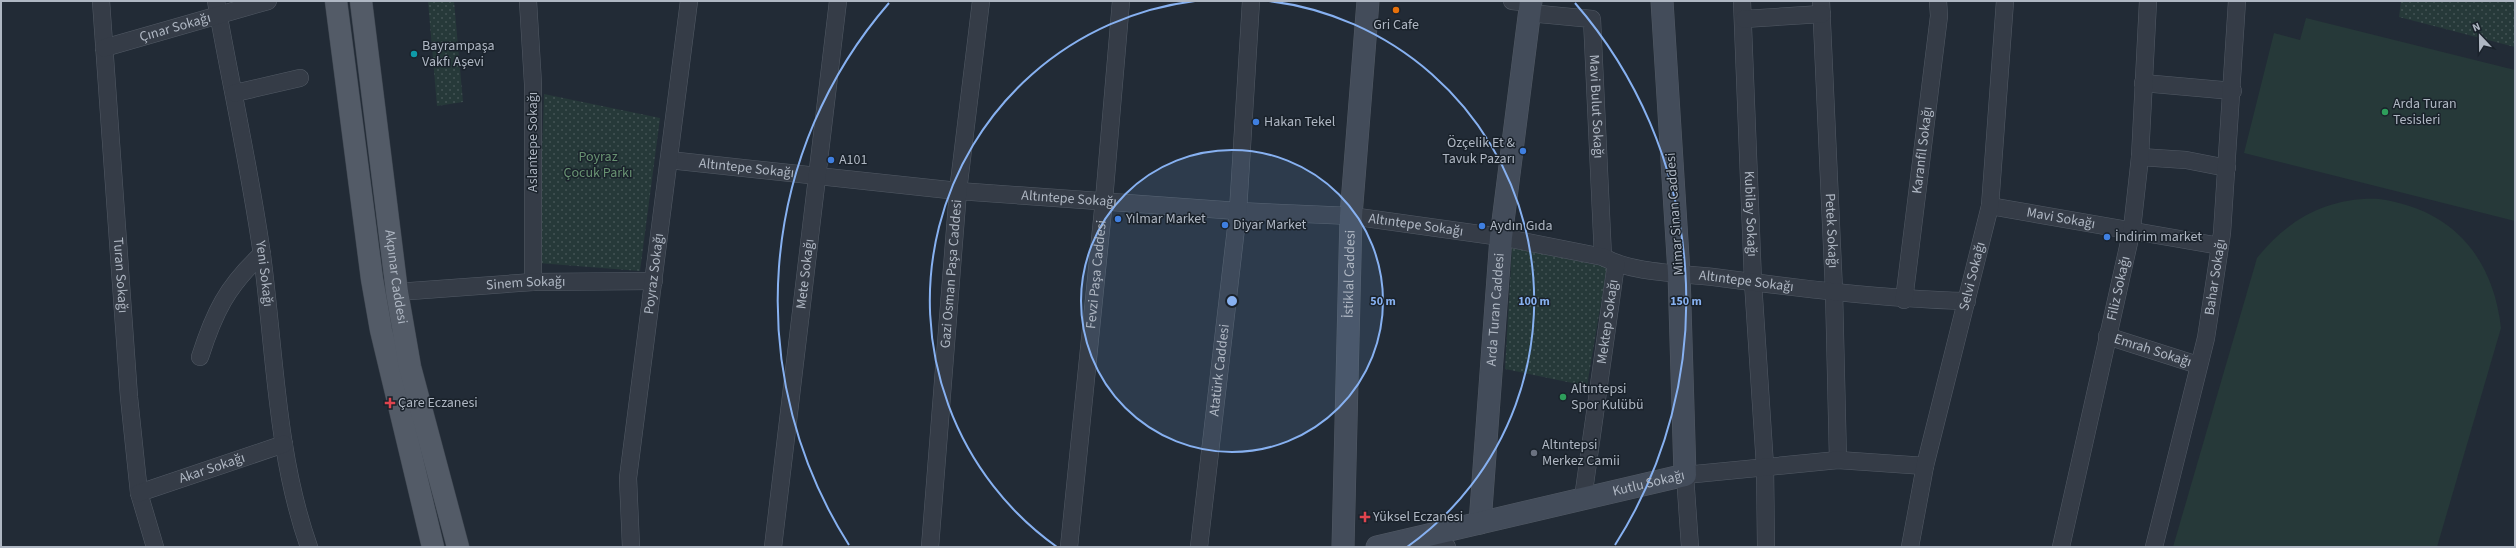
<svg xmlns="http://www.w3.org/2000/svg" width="2516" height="548" font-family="'Source Sans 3',sans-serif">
<defs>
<pattern id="grass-dots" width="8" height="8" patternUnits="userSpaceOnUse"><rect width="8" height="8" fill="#263939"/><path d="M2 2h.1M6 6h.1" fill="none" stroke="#435354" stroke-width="1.8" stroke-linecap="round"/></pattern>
</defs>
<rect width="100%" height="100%" fill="#222b36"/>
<g fill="url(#grass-dots)">
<polygon points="428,1 454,1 463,102 437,106"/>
<polygon points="2401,1 2515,1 2515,47 2399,17"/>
<polygon points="544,94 660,118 640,271 538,263"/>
<polygon points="1512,248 1607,267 1587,386 1505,369"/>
</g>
<g fill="#263939">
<polygon points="2306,18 2515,70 2515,221 2244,153 2274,33 2300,40"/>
<path d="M2379,199C2452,209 2493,257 2501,328L2437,547H2173L2257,258C2288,219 2328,197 2379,199Z"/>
</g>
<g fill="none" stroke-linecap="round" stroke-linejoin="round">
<g stroke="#525a65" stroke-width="18">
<g id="street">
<path id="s1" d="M101,1L129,397L139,493L155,547"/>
<path id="s2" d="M216,1C231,86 250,169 262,255C275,352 276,454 309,547"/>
<polyline points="528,1 533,84 533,282"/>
<polyline points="1512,1 1531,3"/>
<path id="s3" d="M1742,1L1753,282L1765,466L1766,547"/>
<path id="s4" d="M1821,1L1834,291L1838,460"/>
<path id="s5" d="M1529,13L1592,19L1603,257"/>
<polyline points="1744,19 1822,14"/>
<path id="s6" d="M104,48L268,1"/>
<polyline points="2143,83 2233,91"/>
<polyline points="235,93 300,78"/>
<polyline points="2140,157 2186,160 2227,168"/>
<path id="s7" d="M669,160L958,191L1238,211L1351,216L1501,237L1603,257C1632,273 1679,273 1713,277C1797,288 1882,299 1967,301"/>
<path id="s8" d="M1990,206L2220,246"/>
<path id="s9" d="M397,292L533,282L654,281"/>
<path id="s10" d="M1904,300L1939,16L1938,1"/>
<path id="s11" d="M2107,336L2198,365"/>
<path d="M200,357C214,313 227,286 262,254"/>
<path id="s12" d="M139,493L284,444"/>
<path id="s13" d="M1583,498L1616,264"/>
<polyline points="1429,536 1447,547"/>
<path id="s14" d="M631,547L628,478L689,1"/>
<path id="s15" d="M773,547L838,1"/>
<path id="s16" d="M930,547L958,191L981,1"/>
<path id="s17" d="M1069,547L1104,200L1121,1"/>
<path id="s18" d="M1199,547L1238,211L1251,1"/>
<polyline points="1690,547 1685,475 1838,460 1925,466"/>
<path id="s19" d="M1910,547L1925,466L1990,206L2005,1"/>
<path id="s20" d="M2061,547L2132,229L2140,157L2148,1"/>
<path id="s21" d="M2154,547L2206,338L2222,233L2237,1"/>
</g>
</g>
<g stroke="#525a65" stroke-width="23">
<g id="secondary">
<path id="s22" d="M1480,523L1501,237L1531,1"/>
<path id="s23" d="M1343,547L1351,216L1368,1"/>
<path id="s24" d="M1377,547L1685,475L1679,273L1662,1"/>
</g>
</g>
<g stroke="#3e4650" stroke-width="23">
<g id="primary">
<polyline points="336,1 372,279 381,330 433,547"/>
<path id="s25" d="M361,1L397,292L410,367L458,547"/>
</g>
</g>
<use href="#street" stroke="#353c47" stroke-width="17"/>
<use href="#secondary" stroke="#434c5a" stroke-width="22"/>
<use href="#primary" stroke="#535b67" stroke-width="22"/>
</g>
<circle cx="1232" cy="301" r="151" fill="#87b1f1" fill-opacity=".12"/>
<g fill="none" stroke="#87b1f1" stroke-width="2">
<circle cx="1232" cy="301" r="151"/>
<path d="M1057 547A302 302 0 0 1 1195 1M1269 1A302 302 0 0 1 1407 547"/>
<path d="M849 545A454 454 0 0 1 889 3M1575 3A454 454 0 0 1 1615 545"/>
</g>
<circle fill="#e8710a" stroke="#1a222b" stroke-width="1.5" cx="1396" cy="10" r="4"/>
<circle fill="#0f9aa8" stroke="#1a222b" stroke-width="1.5" cx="414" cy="54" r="4"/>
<g fill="#2e9e5b" stroke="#1a222b" stroke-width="1.5">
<circle cx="2385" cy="112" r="4"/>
<circle cx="1563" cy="397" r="4"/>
</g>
<g fill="#3f7fe0" stroke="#1a222b" stroke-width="1.5">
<circle cx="1256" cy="122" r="4"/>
<circle cx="1523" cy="151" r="4"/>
<circle cx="831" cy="160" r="4"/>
<circle cx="1118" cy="219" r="4"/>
<circle cx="1225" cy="225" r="4"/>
<circle cx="1482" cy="226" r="4"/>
<circle cx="2107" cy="237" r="4"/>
</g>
<g fill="#e0444e" stroke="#1a222b" stroke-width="1.5">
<path d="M388 397h4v4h4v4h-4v4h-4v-4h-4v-4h4z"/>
<path d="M1363 511h4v4h4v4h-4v4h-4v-4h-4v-4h4z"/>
</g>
<circle fill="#6b7280" stroke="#1a222b" stroke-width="1.5" cx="1534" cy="453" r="4"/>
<g text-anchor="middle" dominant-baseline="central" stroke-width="3" stroke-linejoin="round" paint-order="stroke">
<g font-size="14" fill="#afb7c3" stroke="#1a222b" text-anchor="start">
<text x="1396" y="25" text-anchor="middle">Gri Cafe</text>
<text x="422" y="46">Bayrampaşa<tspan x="422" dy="16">Vakfı Aşevi</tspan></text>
<text x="2393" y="104">Arda Turan<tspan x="2393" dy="16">Tesisleri</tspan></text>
<text x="1264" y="122">Hakan Tekel</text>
<text x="1515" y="143" text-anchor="end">Özçelik Et &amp;<tspan x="1515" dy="16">Tavuk Pazarı</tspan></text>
<text x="839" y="160">A101</text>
<text x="1126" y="219">Yılmar Market</text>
<text x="1233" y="225">Diyar Market</text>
<text x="1490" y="226">Aydın Gıda</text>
<text x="2115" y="237">İndirim market</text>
<text x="1571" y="389">Altıntepsi<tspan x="1571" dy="16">Spor Kulübü</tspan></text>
<text x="398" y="403">Çare Eczanesi</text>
<text x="1542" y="445">Altıntepsi<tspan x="1542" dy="16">Merkez Camii</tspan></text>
<text x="1373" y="517">Yüksel Eczanesi</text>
</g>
<g font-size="14" fill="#afb7c3" stroke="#1a222b">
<text stroke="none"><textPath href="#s6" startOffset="74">Çınar Sokağı</textPath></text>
<text stroke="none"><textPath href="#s5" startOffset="151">Mavi Bulut Sokağı</textPath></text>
<text transform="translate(533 142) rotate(-90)">Aslantepe Sokağı</text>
<text stroke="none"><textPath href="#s10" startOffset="151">Karanfil Sokağı</textPath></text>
<text stroke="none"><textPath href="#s7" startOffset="78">Altıntepe Sokağı</textPath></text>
<text stroke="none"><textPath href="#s7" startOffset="402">Altıntepe Sokağı</textPath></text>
<text transform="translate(1675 214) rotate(-94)">Mimar Sinan Caddesi</text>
<text stroke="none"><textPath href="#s3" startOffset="213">Kubilay Sokağı</textPath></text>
<text stroke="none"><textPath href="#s8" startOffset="72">Mavi Sokağı</textPath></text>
<text stroke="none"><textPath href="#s7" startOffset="750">Altıntepe Sokağı</textPath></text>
<text stroke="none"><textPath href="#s4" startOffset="230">Petek Sokağı</textPath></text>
<text stroke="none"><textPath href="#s2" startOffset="277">Yeni Sokağı</textPath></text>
<text stroke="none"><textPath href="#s14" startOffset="275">Poyraz Sokağı</textPath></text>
<text stroke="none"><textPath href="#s15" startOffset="275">Mete Sokağı</textPath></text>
<text stroke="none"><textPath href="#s16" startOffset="274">Gazi Osman Paşa Caddesi</textPath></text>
<text stroke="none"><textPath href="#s17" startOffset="274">Fevzi Paşa Caddesi</textPath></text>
<text stroke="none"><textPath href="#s23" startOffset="273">İstiklal Caddesi</textPath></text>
<text stroke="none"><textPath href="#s1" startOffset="275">Turan Sokağı</textPath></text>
<text stroke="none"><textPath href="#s19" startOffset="278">Selvi Sokağı</textPath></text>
<text stroke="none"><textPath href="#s25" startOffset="278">Akpınar Caddesi</textPath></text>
<text stroke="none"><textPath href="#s21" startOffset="277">Bahar Sokağı</textPath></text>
<text stroke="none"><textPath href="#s7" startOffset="1086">Altıntepe Sokağı</textPath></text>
<text stroke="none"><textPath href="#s9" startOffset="129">Sinem Sokağı</textPath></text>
<text stroke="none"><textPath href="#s20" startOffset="265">Filiz Sokağı</textPath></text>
<text stroke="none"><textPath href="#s22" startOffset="214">Arda Turan Caddesi</textPath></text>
<text stroke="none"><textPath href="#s13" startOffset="178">Mektep Sokağı</textPath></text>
<text stroke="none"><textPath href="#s11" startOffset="48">Emrah Sokağı</textPath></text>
<text stroke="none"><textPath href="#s18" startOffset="178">Atatürk Caddesi</textPath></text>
<text stroke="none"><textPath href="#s12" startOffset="77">Akar Sokağı</textPath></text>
<text stroke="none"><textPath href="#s24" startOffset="279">Kutlu Sokağı</textPath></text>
</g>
<g font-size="14" fill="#689272" stroke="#1a222b">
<text x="598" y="157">Poyraz<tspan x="598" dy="16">Çocuk Parkı</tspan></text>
</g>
</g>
<circle cx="1232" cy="301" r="6" fill="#87b1f1" stroke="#1a222b" stroke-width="2"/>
<g font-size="12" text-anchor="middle" font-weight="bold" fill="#87b1f1" stroke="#1a222b" stroke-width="3" stroke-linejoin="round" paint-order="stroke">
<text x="1383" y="305">50 m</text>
<text x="1534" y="305">100 m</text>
<text x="1686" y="305">150 m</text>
</g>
<rect width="2516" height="548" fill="none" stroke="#afb7c3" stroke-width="4"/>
<g transform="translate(2480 36) rotate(338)" stroke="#1a222b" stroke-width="3" paint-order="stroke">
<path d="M0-3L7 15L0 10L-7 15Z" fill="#afb7c3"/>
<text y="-6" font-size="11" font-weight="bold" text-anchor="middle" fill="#afb7c3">N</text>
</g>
</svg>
